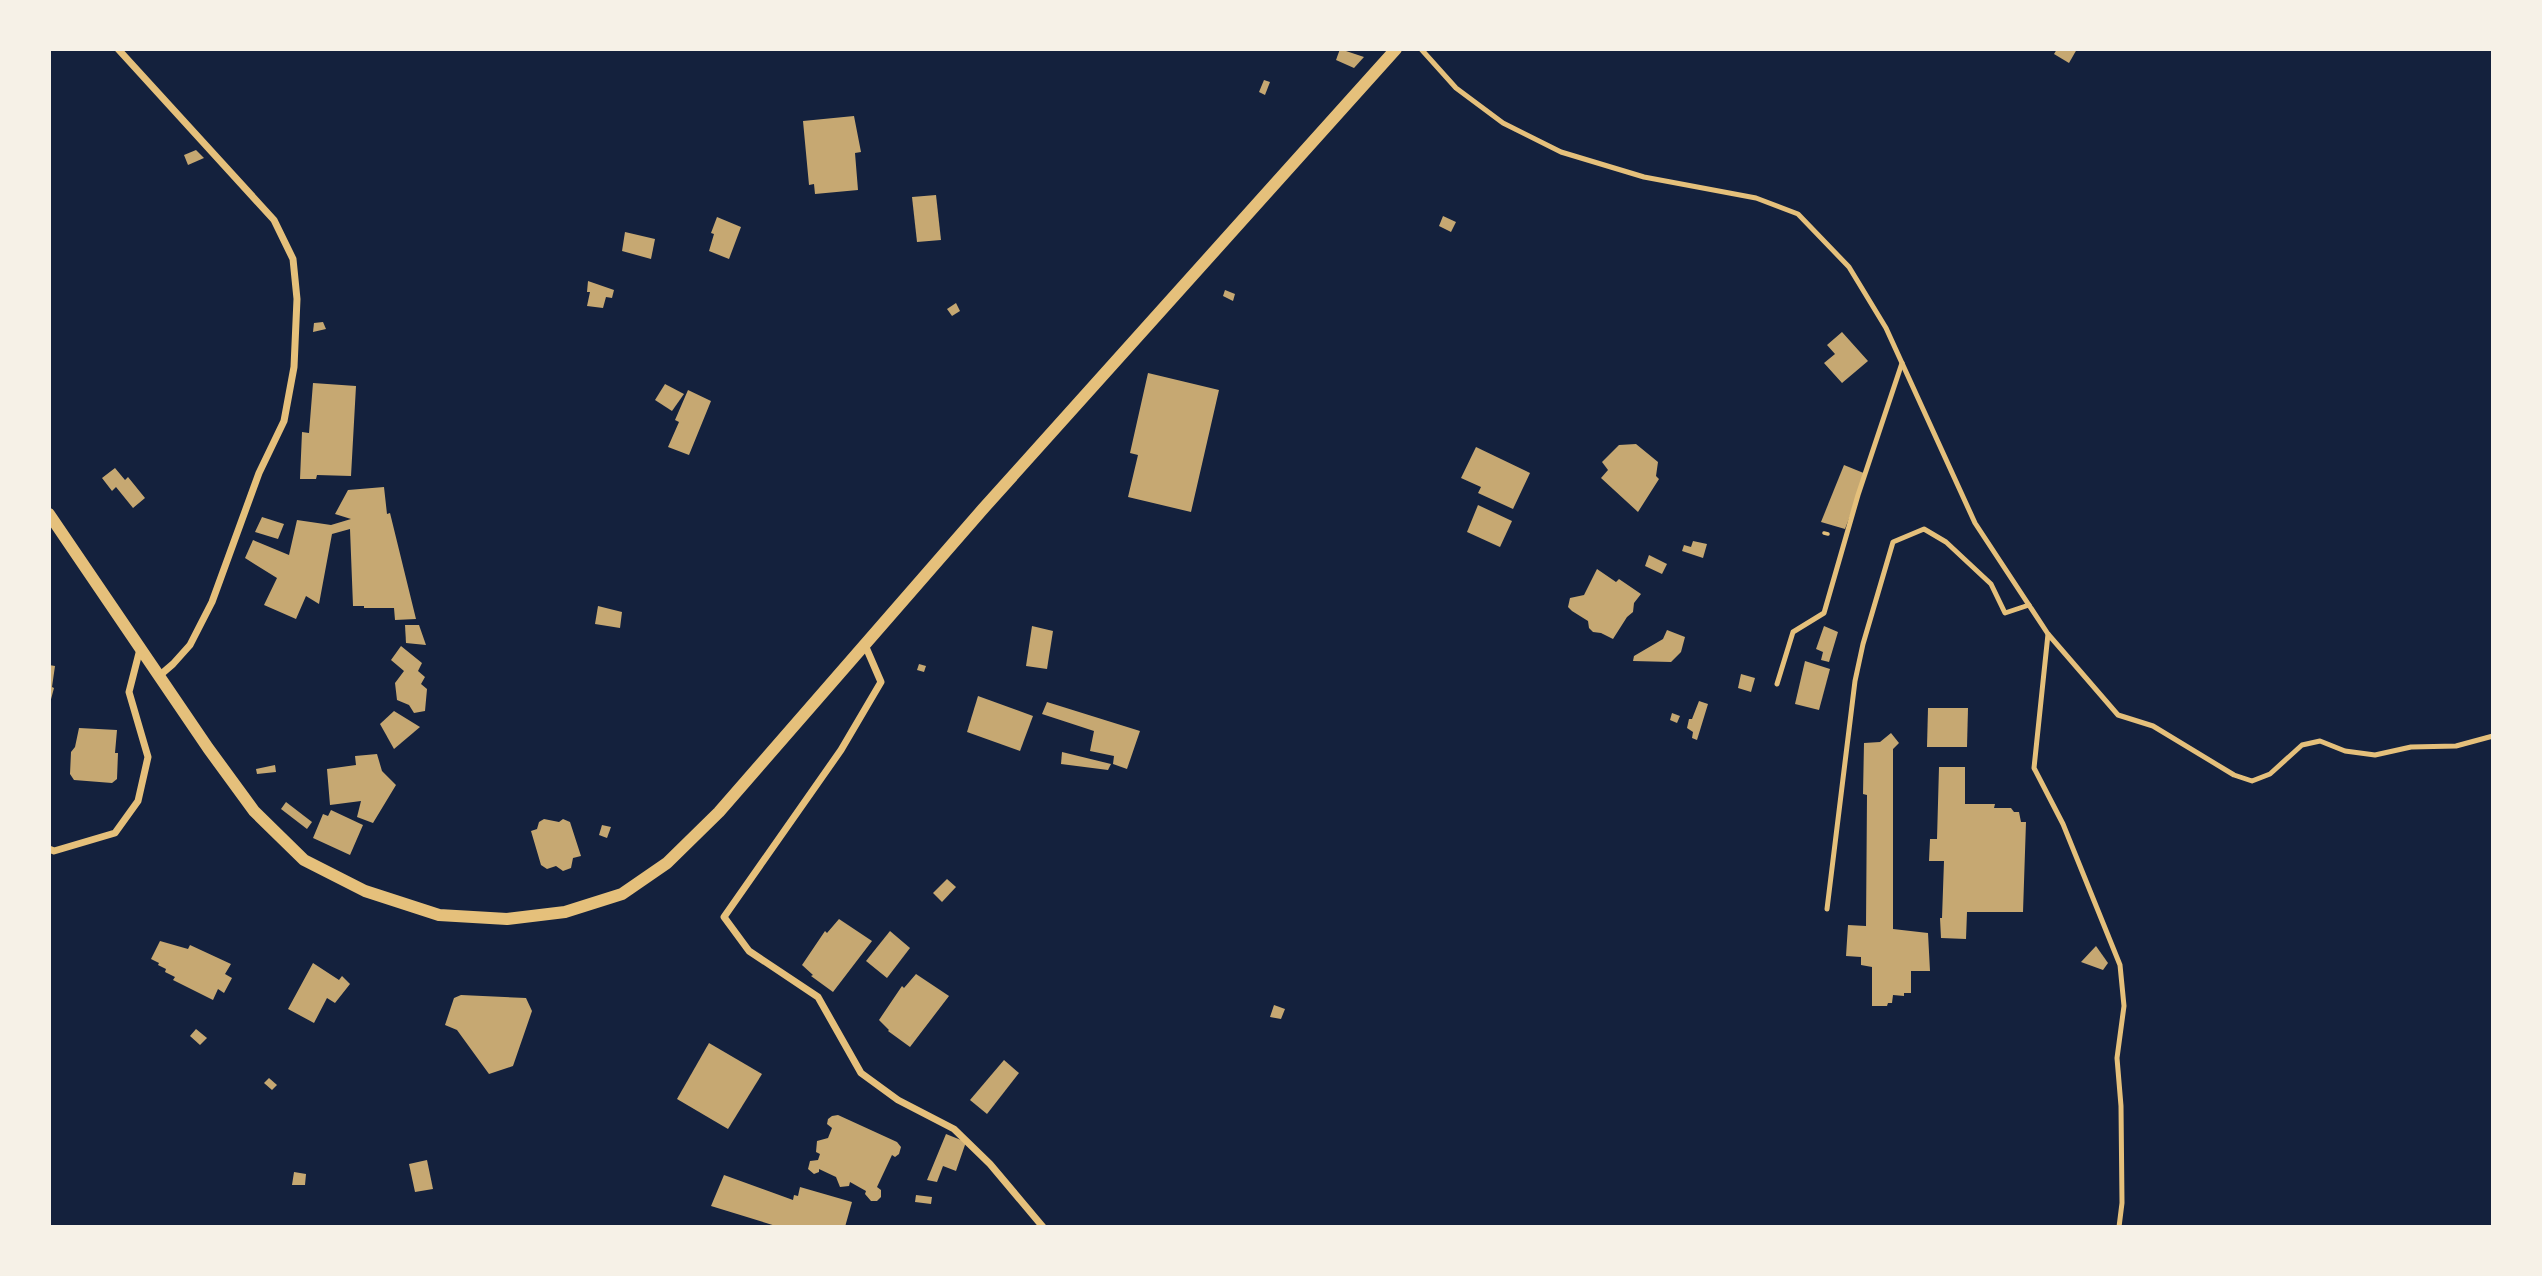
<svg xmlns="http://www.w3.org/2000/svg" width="2542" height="1276" font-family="'IBM Plex Sans',sans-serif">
<rect width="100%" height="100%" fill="#14213d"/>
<g fill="#c6a872">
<polygon points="1340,49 1364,57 1354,68 1336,60"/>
<polygon points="2057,49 2077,49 2069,63 2054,54"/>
<polygon points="1264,80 1270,82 1265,95 1259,92"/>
<polygon points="854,116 861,152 855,153 858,190 815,194 814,184 809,185 803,121"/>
<polygon points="196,150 204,158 188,165 184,155"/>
<polygon points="936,195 941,240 917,242 912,197"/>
<polygon points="1443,216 1456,222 1451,232 1439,226"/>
<polygon points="717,217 741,227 729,259 709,251 714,234 711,233"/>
<polygon points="625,232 655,239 651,259 622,251"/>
<polygon points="588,281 614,290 612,298 606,297 603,308 587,306 590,292 587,292"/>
<polygon points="1225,290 1235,294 1233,301 1223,296"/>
<polygon points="956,303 960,311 952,316 947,309"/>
<polygon points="323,322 326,329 313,332 314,323"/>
<polygon points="1842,332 1868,361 1842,383 1824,363 1835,354 1827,345"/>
<polygon points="1148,373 1219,390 1191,512 1128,497 1138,455 1130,453"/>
<polygon points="313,383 356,386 351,476 317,475 316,479 300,479 302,432 309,433"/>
<polygon points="665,384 684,394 672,411 655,400"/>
<polygon points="688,390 711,401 689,455 668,447 679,422 675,420"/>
<polygon points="1636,444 1658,462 1656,476 1659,479 1638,512 1601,478 1608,470 1602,462 1619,445"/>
<polygon points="1476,447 1530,473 1513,509 1478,493 1481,487 1461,478"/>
<polygon points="1844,465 1866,474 1845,529 1821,522"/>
<polygon points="115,468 125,480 128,477 145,498 133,508 116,487 112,491 102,478"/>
<polygon points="384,487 387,514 390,513 416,619 395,620 394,608 364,608 364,606 353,606 350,529 332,534 319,604 306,596 296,619 264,605 277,578 245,558 253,540 289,555 297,520 331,525 351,519 335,514 348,490"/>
<polygon points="1478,505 1512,521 1500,547 1467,532"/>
<polygon points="262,517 284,524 278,539 255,532"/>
<polygon points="1693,541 1707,544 1703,558 1682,551 1684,545 1691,547"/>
<polygon points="1649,555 1667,564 1662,574 1645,566"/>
<polygon points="1597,569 1616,582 1619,579 1641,594 1634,603 1633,612 1627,617 1613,639 1601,633 1593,632 1589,628 1588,621 1572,611 1568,607 1570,598 1584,595"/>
<polygon points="598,606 622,612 620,628 595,624"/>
<polygon points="405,625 419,625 426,645 406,643"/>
<polygon points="1032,626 1053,631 1047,669 1026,666"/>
<polygon points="1824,626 1838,632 1829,662 1821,660 1823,652 1816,649"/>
<polygon points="1667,630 1685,637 1681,652 1671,662 1633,661 1634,656 1663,639"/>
<polygon points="401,646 422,663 418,671 425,677 421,684 427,689 425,711 414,713 409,705 397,700 395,683 404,671 391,660"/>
<polygon points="1805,661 1830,669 1819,710 1795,704"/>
<polygon points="919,664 926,666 924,672 917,670"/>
<polygon points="49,665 55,666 52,687 54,688 50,703"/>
<polygon points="1741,674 1755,678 1751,692 1738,688"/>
<polygon points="978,696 1033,716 1020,751 967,732"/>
<polygon points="1699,701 1708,704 1697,740 1692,738 1693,732 1687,728 1689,719 1692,719"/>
<polygon points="1047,702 1140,731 1127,769 1113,764 1114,756 1090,751 1094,731 1042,714"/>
<polygon points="1928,708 1968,708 1967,747 1927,747"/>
<polygon points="394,711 420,727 394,749 380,724"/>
<polygon points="1672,713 1680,716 1677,723 1670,720"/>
<polygon points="79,728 117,730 115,753 118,753 117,779 112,783 74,780 70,774 71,752 75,747"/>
<polygon points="1891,733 1899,743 1893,749 1893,929 1928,933 1930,971 1911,971 1911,993 1904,993 1904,996 1893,995 1892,1003 1888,1003 1887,1006 1872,1006 1872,967 1861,965 1861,957 1846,956 1848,925 1866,926 1867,795 1863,794 1864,743 1880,742"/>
<polygon points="1062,752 1111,764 1108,770 1061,764"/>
<polygon points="377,754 382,771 396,785 373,823 357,817 361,801 330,805 327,769 356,765 355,756"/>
<polygon points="275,765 276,772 257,774 256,769"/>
<polygon points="1939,767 1965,767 1965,804 1995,804 1994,808 2011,808 2014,812 2019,812 2021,822 2026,822 2023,912 1967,912 1966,939 1941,938 1940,918 1942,918 1944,861 1929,861 1930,839 1937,839"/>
<polygon points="286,802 312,822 307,829 281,809"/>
<polygon points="331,810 363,825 350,855 313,838 323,814 328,816"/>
<polygon points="544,819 559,822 563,819 570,822 581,856 573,858 571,868 563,871 556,866 547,869 541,865 531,831 537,829 539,822"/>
<polygon points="602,825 611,827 607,838 599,835"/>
<polygon points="947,879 956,887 942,902 933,893"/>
<polygon points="839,919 872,941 833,992 811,976 813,975 802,965 825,931 827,933"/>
<polygon points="890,931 910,948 887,978 866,961"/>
<polygon points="160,941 188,949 190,945 231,964 225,974 232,978 224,993 218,989 213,1000 173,980 175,977 165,972 166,969 158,965 159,963 151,959"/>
<polygon points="2096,946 2108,963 2103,970 2081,962"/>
<polygon points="313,963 339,980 342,976 350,984 335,1003 327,998 314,1023 288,1009"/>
<polygon points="916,974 949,996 910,1047 888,1031 889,1030 879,1020 902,986 904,988"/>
<polygon points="461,995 526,998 532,1011 513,1066 489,1074 457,1030 445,1025 454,998"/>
<polygon points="1274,1005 1285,1009 1281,1019 1270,1017"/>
<polygon points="196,1029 207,1038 200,1045 190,1036"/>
<polygon points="709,1043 762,1074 728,1129 677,1099"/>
<polygon points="1004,1060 1019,1073 987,1114 970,1100"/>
<polygon points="269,1078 277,1085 272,1090 264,1083"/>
<polygon points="838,1115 897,1142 901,1147 899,1154 895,1157 892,1155 877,1187 881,1190 881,1197 877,1201 871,1201 865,1194 866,1191 850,1182 849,1186 840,1187 836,1177 819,1169 819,1172 814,1174 808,1169 810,1161 818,1160 820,1154 816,1152 817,1141 828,1138 832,1128 827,1124 828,1119 832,1116"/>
<polygon points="946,1134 966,1142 956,1171 943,1166 937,1182 927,1180"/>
<polygon points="427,1160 433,1189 415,1192 409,1164"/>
<polygon points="294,1172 306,1174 305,1185 292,1185"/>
<polygon points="724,1175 793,1200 794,1195 798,1196 800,1187 852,1202 845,1227 779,1227 711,1206"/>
<polygon points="916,1195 932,1197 931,1204 915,1202"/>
</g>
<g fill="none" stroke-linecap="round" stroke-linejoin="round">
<polyline stroke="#e5c07b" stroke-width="3.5" points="1824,533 1828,534"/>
<g stroke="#e5c07b" stroke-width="5">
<polyline points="1421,49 1456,88 1503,123 1561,152 1644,177 1756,198 1798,214 1849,267 1886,328 1975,523 2048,634 2118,715 2153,726 2234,775 2252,781 2270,774 2302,745 2320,741 2345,751 2375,755 2411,747 2456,746 2493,736"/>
<polyline points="2048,634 2034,768 2063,824 2120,965 2124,1006 2117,1058 2121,1106 2122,1203 2119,1227"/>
<polyline points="1777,684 1793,632 1824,613 1858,495 1902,363"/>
<polyline points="1827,909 1855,681 1863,644 1893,542 1924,529 1946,542 1991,584 2005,613 2029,605"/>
</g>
<g stroke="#e5c07b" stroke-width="7">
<polyline points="118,49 274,220 293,259 297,299 294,367 284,421 259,473 212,602 190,645 173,664 159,676"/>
<polyline points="865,645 881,682 841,750 724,917 749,951 818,997 861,1073 898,1100 954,1129 990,1164 1043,1227"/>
<polyline points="49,849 54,851 115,833 138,801 148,757 129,692 140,649"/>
</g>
<polyline stroke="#e5c07b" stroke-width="12" points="49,514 208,748 254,811 304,860 365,891 439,915 507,919 565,912 622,894 667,863 719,812 982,510 1396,49"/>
</g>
<rect width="2542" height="1276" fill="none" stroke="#f6f1e7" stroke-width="102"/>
</svg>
